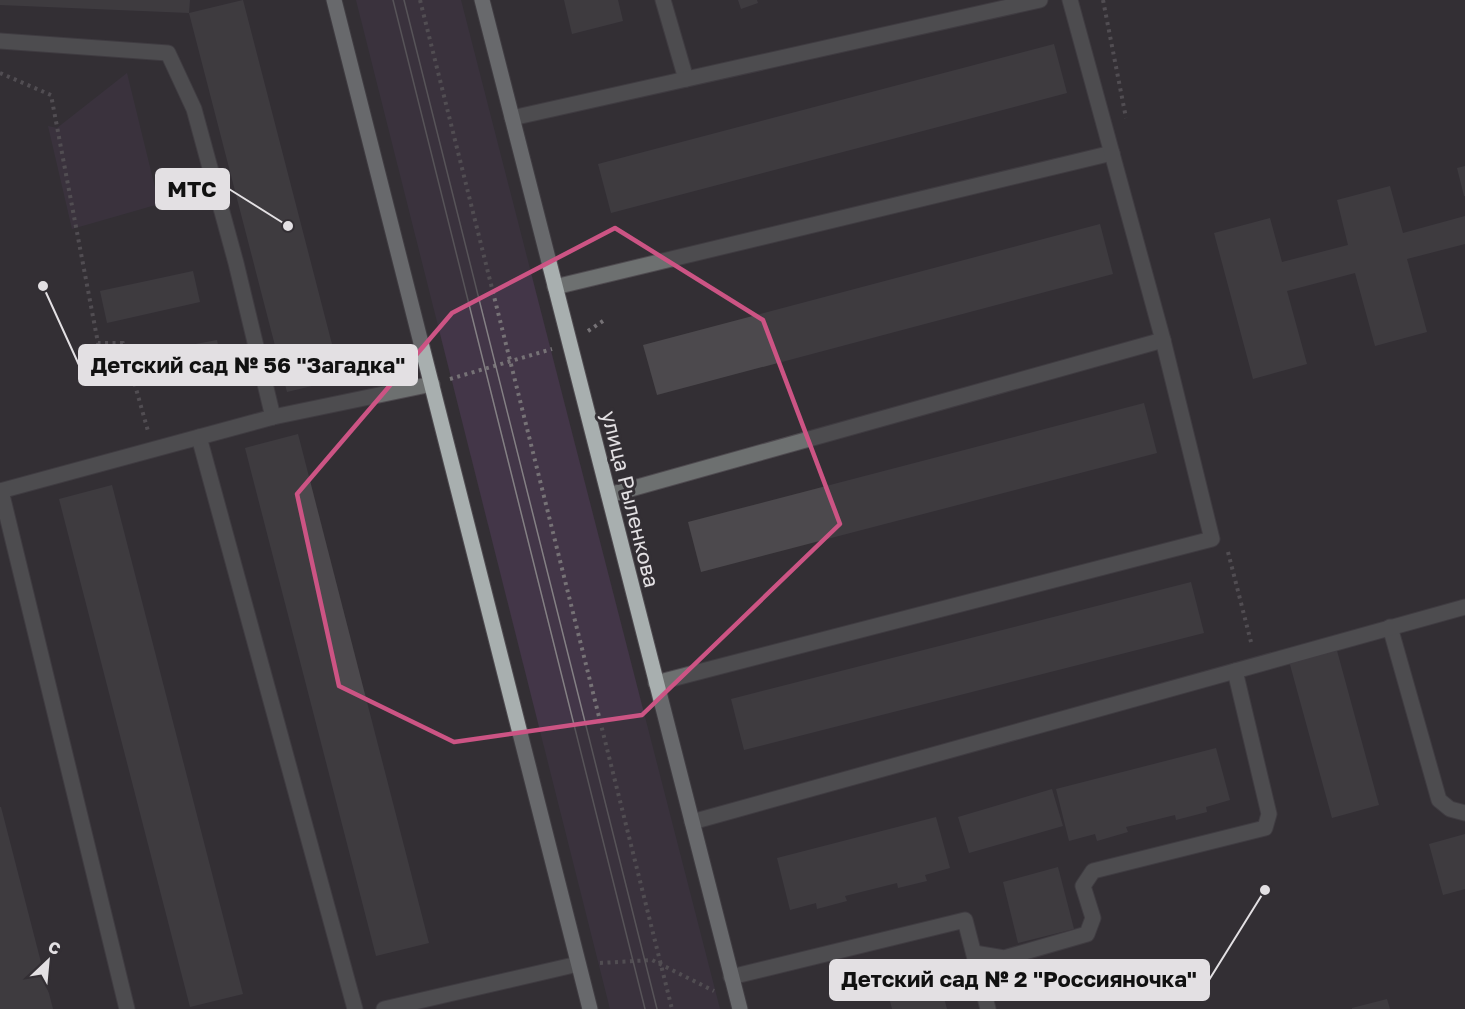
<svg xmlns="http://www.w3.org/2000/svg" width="1465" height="1009" font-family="'Golos Text',sans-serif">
<rect width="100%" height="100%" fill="#332f34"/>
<g fill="#433648">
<polygon points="356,0 461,0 720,1009 610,1009"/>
<polygon points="127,73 159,204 72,229 48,126 57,128"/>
</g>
<g fill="#4c494d">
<polygon points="0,0 190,0 189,13 243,0 341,379 287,392 189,13 0,5"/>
<polygon points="564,0 618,0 623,21 572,34"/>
<polygon points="738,0 757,0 758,3 741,9"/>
<polygon points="1054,44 1067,93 611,213 598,164"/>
<polygon points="1465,166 1465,196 1464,196 1457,168"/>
<polygon points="1390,186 1403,233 1465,216 1465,244 1407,259 1427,332 1375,346 1355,273 1287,291 1307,364 1253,379 1214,233 1270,218 1282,262 1348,245 1337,200"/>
<polygon points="1100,224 1113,274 657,395 643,345"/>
<polygon points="193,271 200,302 107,323 100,291"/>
<polygon points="217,340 222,364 158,376 153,352"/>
<polygon points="1144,403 1157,453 701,572 688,522"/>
<polygon points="298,434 429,943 376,956 245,448"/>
<polygon points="112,485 243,994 190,1007 59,499"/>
<polygon points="1191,582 1204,633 744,750 731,699"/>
<polygon points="1336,647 1379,805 1332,818 1289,661"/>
<polygon points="1216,748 1230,800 1206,807 1207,812 1176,820 1175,815 1126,827 1128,832 1097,841 1095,834 1069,841 1056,789"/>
<polygon points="1052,789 1063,826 969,853 958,817"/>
<polygon points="0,807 1,807 53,1009 0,1009"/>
<polygon points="936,817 950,868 925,875 927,881 898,888 897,883 845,896 847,901 817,909 816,903 790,910 777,858"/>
<polygon points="1465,834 1465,889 1443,895 1429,844"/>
<polygon points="1058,867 1074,929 1018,943 1003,882"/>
<polygon points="939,979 947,1009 892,1009 888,993"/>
<polygon points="1387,999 1390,1009 1352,1009 1352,1008"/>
</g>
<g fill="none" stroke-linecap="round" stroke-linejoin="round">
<g stroke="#4f4b50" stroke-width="17">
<g id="minor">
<polyline points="663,0 686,79"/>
<polyline points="0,41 168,53 194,109 236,263 273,417"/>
<polyline points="512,118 1040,0"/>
<polyline points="555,287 1112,153"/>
<polyline points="199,437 355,1009"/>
<polyline points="0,491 273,417 432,384"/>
<polyline points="1,491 127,1009"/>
<polyline points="609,495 1163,340"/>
<polyline points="1390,627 1439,800 1450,809 1465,813"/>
<polyline points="656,683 1212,539 1163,340 1070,0"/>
<polyline points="692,822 1465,607"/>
<polyline points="974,953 1004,958 1087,934 1093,918 1083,886 1093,871 1265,828 1269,814 1235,671"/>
<polyline points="731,977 965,920 988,1009"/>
<polyline points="384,1009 578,964"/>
</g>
</g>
<g stroke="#4f4b50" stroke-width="17">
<g id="major">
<polyline points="334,0 590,1009"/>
<polyline points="482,0 740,1009"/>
</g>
</g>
<g stroke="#767276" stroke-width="4" stroke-dasharray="3 4.5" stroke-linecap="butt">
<polyline points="420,0 672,1009"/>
<polyline points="1103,0 1126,118"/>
<polyline points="0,73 51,95 98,343 123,343 148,431"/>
<polyline points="588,331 603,321"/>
<polyline points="450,379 552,349"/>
<polyline points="1228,552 1252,646"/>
<polyline points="600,963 652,960 714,991"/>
</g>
<use href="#minor" stroke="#6d7070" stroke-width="15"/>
<use href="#major" stroke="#a8afaf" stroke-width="15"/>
<g stroke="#848084" stroke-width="1.5">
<polyline points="393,0 645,1009"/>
<polyline points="404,0 657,1009"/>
</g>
</g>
<path d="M0 0H1465V1009H0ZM615,228L763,320L840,524L642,715L454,742L339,686L297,494L452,313Z" fill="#332f34" fill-opacity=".55" fill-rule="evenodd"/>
<path fill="none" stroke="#cc5484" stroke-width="4.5" stroke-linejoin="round" d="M615,228L763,320L840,524L642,715L454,742L339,686L297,494L452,313Z"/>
<g text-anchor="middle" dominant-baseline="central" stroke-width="6" stroke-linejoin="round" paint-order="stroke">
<g font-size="21" fill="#e3e0e3" stroke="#332f34">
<text transform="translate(631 499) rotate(76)">улица Рыленкова</text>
</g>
</g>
<path fill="none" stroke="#e3e0e3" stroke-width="2" d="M288 226L229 189M43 286L79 365M1265 890L1209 980"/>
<g fill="#e3e0e3" stroke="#332f34" stroke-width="2">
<circle cx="288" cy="226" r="6"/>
<circle cx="43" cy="286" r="6"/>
<circle cx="1265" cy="890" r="6"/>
</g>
<g fill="#e3e0e3" stroke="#e3e0e3" stroke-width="2">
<rect x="156" y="169" width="73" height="40" rx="6"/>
<rect x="79" y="345" width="338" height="40" rx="6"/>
<rect x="830" y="960" width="379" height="40" rx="6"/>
</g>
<g font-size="22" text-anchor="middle" font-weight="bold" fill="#111">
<text x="192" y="197">МТС</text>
<text x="248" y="373">Детский сад № 56 "Загадка"</text>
<text x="1019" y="987">Детский сад № 2 "Россияночка"</text>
</g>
<g transform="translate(48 961) rotate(26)" stroke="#332f34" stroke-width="4.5" paint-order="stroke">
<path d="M0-4.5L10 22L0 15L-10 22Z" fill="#e3e0e3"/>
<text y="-9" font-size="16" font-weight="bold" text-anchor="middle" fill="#e3e0e3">С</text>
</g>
</svg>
